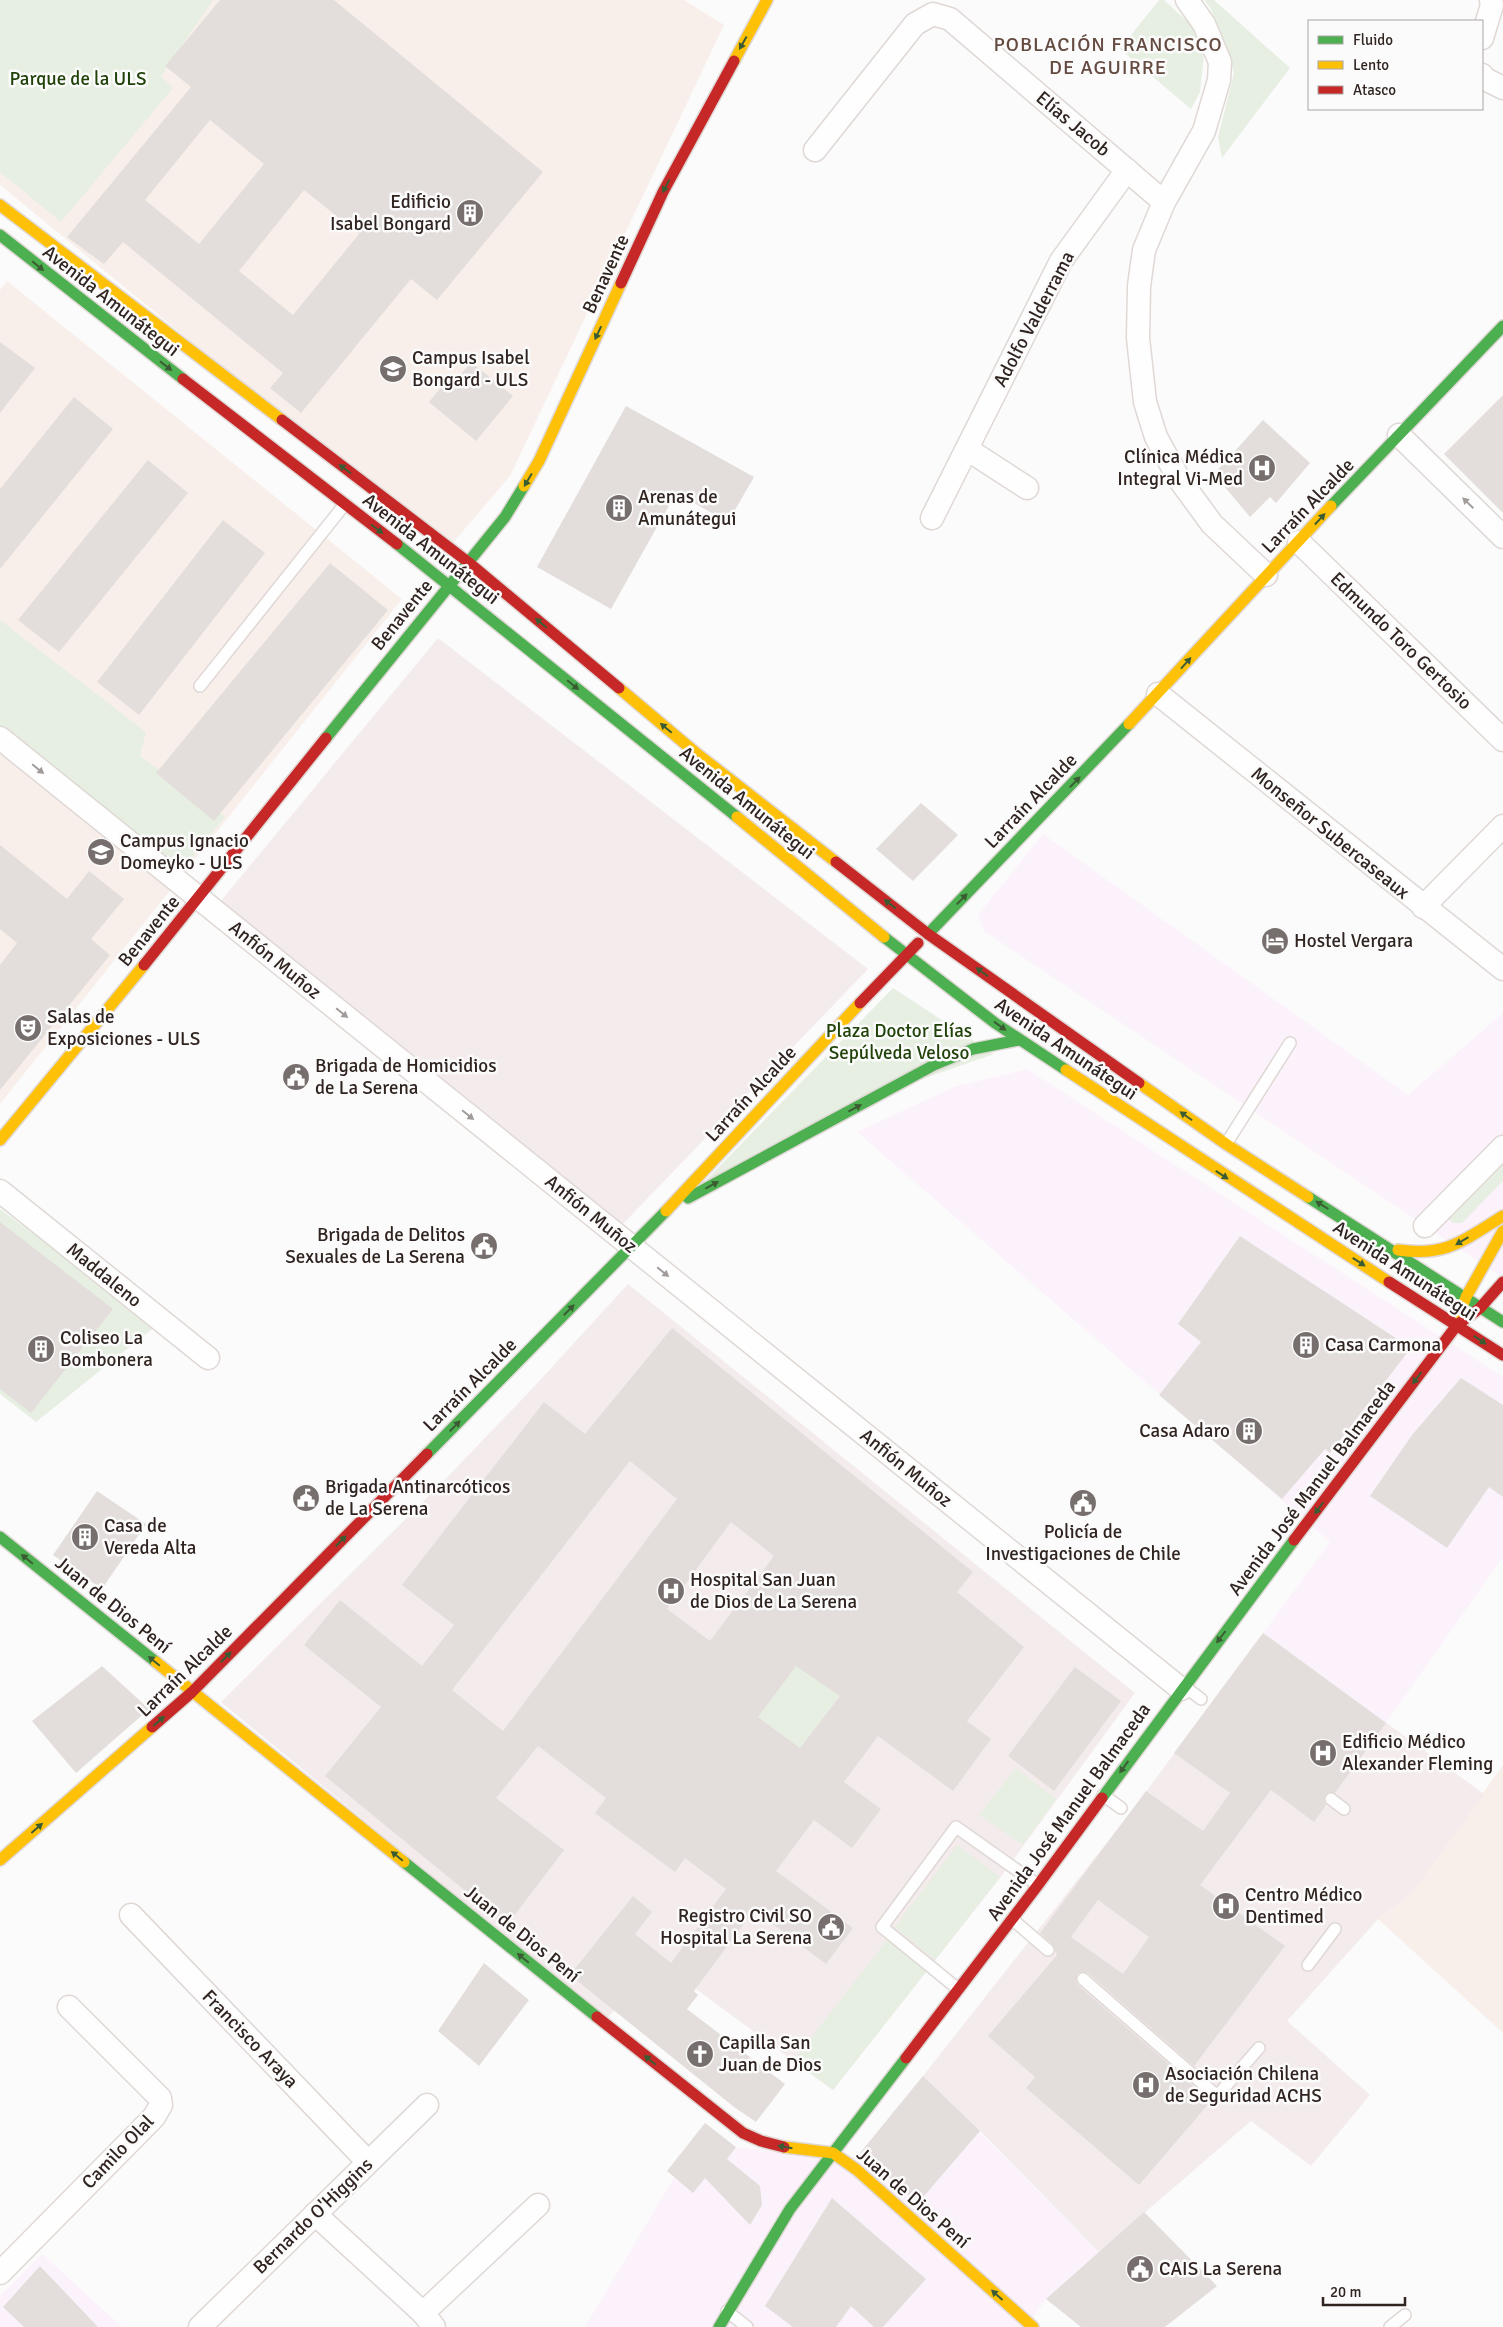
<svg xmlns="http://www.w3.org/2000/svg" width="1503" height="2327" font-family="Signika,sans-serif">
<rect width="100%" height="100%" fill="#fbfbfb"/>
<g fill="#fcf2fb">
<polygon points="1043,834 1408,1095 1503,1013 1503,1278 984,931 978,915"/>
<polygon points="1027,1069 1503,1377 1503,1557 1386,1723 1263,1633 1330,1542 857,1132 954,1087"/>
<polygon points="923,2076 1099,2252 1046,2299 1026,2327 585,2327 694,2144 857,2157"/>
<polygon points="42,2254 122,2327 0,2327 0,2296"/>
</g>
<g fill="#f8efeb">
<polygon points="0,0 684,0 724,25 510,476 446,551 0,185"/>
<polygon points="7,281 402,599 0,1104 0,290"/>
<polygon points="1503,1765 1503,2033 1378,1919 1412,1893"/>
</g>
<g fill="#f4ebec">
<polygon points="438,638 868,969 619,1228 215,908"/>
<polygon points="628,1284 1135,1693 1000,1878 833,2090 696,1989 658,1957 606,2020 221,1702 435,1490 530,1391"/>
<polygon points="1263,1633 1484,1794 1412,1893 1378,1919 1287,2021 1370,2095 1311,2166 1251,2121 1099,2252 980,2131 923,2076 1134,1808"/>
</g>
<g fill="#e7efe2">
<polygon points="0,0 213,0 161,76 173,88 61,222 0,172"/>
<polygon points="1159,0 1164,0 1191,25 1204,54 1200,92 1191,109 1120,49"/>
<polygon points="1204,0 1214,0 1290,68 1222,158 1218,137 1234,73 1226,45 1211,9"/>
<polygon points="0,620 146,732 140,756 225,817 181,872 0,727"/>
<polygon points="893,988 994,1054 873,1096 705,1181"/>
<polygon points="1503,1150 1503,1181 1462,1223 1453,1223 1446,1216"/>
<polygon points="0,1209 157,1325 36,1422 0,1394"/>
<polygon points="796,1666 840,1696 800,1748 758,1717"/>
<polygon points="1016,1768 1056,1799 1023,1845 979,1815"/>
<polygon points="957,1845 1000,1877 935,1960 895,1927"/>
<polygon points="888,1939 926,1972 833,2090 793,2061"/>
</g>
<g fill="#e3dedb" fill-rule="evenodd">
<path d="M220,0H334L543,172L437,300L411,279L301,413L270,388L283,373L123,242L104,264L67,237L191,87L165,66ZM210,120L264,164L199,244L145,200ZM304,190L359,234L293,315L239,271Z"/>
<polygon points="0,342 35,368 0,413"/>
<polygon points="471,362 513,396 476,441 429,402 443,385 449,389"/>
<polygon points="1503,395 1503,513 1444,454"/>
<polygon points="74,397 113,429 0,569 0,489"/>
<polygon points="626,406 754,477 728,522 676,493 611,609 537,567"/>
<polygon points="1263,420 1310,463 1276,503 1270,497 1250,517 1214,474"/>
<polygon points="148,460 188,493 59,652 18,620"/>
<polygon points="223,520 265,553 139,715 97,682"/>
<polygon points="330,563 388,610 214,821 156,773"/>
<polygon points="921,803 958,835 913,881 876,849"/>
<polygon points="0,845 67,899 89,871 124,899 91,939 110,955 0,1090 0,965 17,943 0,929"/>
<polygon points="0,1222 113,1309 31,1413 0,1389"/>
<polygon points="1240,1236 1411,1348 1330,1453 1325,1449 1282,1499 1159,1395 1201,1342 1178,1324"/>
<path d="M672,1328L973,1572L957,1592L1024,1647L967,1721L991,1739L953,1791L878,1736L844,1782L881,1809L852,1848L814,1820L776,1871L853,1928L826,1964L754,1910L694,1991L698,1995L687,2009L785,2084L756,2122L734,2107L570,1975L633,1896L652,1912L635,1934L671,1963L726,1889L685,1858L675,1872L595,1813L606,1798L538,1746L496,1798L564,1850L507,1925L325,1776L381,1707L304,1645L340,1600L422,1666L454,1625L402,1585L544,1402L585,1434ZM630,1461L677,1499L503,1731L452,1690ZM731,1522L774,1556L710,1641L667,1609ZM796,1666L840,1696L800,1748L758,1717Z"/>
<polygon points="1461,1378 1503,1405 1503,1497 1489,1487 1447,1548 1370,1496 1412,1435"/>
<polygon points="97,1491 146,1524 102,1589 53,1555"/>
<path d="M1263,1633L1386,1723L1335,1793L1329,1792L1325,1795L1324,1801L1326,1805L1314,1822L1271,1790L1200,1885L1285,1946L1194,2066L1088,1973L1081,1972L1077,1974L1076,1981L1078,1985L1211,2101L1139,2185L1026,2088L1035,2077L988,2036L1057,1955L1053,1945L1040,1933L1146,1791L1203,1831L1230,1793L1174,1753ZM1098,1900L1149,1937L1123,1974L1071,1937Z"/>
<polygon points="102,1666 149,1709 76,1773 32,1721"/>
<polygon points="1075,1667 1121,1701 1054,1791 1008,1756"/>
<polygon points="484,1963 529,2000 479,2066 438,2031"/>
<polygon points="923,2076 980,2131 918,2203 860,2153"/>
<polygon points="705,2123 736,2147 727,2159 760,2186 762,2205 750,2225 705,2178 693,2193 667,2171"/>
<polygon points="832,2198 926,2279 883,2327 874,2327 851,2306 836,2327 793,2327 765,2306"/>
<polygon points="1144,2212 1217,2286 1165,2327 1081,2327 1046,2299"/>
<polygon points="40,2266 98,2327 24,2327 3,2307"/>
</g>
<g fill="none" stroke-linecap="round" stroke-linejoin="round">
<g stroke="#dfd8d5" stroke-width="14">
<g id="lane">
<polyline points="200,686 345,504"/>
<polyline points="1226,1144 1290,1043"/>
<polyline points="1184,1686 1201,1699"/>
<polyline points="1103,1795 1121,1808"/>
<polyline points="1331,1799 1344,1809"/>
<polyline points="1012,1919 1048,1950"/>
<polyline points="1308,1965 1335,1929"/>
<polyline points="1083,1979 1217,2096 1259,2048"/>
<polyline points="958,1989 882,1927 956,1827 1038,1885"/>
<polyline points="727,2311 747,2327"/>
<polyline points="1390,2327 1405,2315"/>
</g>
</g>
<g stroke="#dfd8d5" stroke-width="25">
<g id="street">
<polyline points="1187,0 1204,24 1220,62 1219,80 1204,131 1164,202 1144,250 1139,286 1138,338 1145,402 1156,437 1179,479 1212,524 1266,575"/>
<polyline points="1482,38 1492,5 1491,0"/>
<polyline points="1482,75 1485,79 1503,88"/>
<polyline points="815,150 915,24 933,14 950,19 1164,202"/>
<polyline points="1399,435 1503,537"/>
<polyline points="967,449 1027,488"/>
<polyline points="932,518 1061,261 1127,170"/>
<polyline points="1299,542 1503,740"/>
<polyline points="1158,694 1503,969"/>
<polyline points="0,738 1181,1689"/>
<polyline points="1423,907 1503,826"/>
<polyline points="0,1191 208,1358"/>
<polyline points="1425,1226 1503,1147"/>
<polyline points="131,1915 368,2162"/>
<polyline points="315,2214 423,2313 434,2327"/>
<polyline points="0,2273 154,2117 161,2105 160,2098 69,2007"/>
<polyline points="423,2313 538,2205"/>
<polyline points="200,2327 427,2105"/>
</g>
</g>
<g stroke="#dfd8d5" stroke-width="14">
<g id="fast">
<polyline points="0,235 183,379"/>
<polyline points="1331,506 1503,326"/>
<polyline points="397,544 737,817"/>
<polyline points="326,738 505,517 524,486"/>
<polyline points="928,934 1129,724"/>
<polyline points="884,937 995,1023 1066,1070"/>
<polyline points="1308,1197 1503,1322"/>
<polyline points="688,1198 934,1065 973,1049 1019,1040"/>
<polyline points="427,1454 666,1211"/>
<polyline points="0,1537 156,1662"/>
<polyline points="1102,1798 1294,1540"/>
<polyline points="404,1862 597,2017"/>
<polyline points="719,2327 790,2209 906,2058"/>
</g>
</g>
<g stroke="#dfd8d5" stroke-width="14">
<g id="slow">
<polyline points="734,61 767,0"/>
<polyline points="0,205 282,420"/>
<polyline points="524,486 539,461 621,283"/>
<polyline points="619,688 696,753 836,862"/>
<polyline points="1129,724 1331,506"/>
<polyline points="737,817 884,937"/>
<polyline points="1066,1070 1389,1282"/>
<polyline points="1139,1083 1226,1144 1308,1197"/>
<polyline points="0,1140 144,965"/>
<polyline points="666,1211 860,1003"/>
<path d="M1398,1250C1447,1257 1464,1240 1503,1216"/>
<polyline points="1460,1314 1466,1297 1503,1231"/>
<polyline points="156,1662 404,1862"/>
<polyline points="0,1860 152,1727"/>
<polyline points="784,2147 833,2153 857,2170 1033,2327"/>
</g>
</g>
<g stroke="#dfd8d5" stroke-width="14">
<g id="jam">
<polyline points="621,283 663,192 734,61"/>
<polyline points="183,379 397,544"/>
<polyline points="282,420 468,562 619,688"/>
<polyline points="836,862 928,934 1139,1083"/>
<polyline points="144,965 326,738"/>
<polyline points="860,1003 918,943"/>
<polyline points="1389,1282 1503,1355"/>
<polyline points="1294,1540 1457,1325 1480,1308 1503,1282"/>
<polyline points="152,1727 192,1692 427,1454"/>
<polyline points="597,2017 743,2133 761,2141 784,2147"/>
<polyline points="906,2058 1038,1885 1102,1798"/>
</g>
</g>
<use href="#lane" stroke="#fefefe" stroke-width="11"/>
<use href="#street" stroke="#fefefe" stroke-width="22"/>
<use href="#fast" stroke="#4caf50" stroke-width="11"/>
<use href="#slow" stroke="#ffc107" stroke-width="11"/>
<use href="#jam" stroke="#c62828" stroke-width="11"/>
</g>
<defs><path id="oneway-solid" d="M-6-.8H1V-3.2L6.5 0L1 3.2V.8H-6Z" transform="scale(1.25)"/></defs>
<g fill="#3b5c33">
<use href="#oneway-solid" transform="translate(743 43) rotate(119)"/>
<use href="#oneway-solid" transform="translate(666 186) rotate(118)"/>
<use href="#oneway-solid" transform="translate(38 266) rotate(39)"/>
<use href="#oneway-solid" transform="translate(598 333) rotate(115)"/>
<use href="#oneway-solid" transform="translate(166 366) rotate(38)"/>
<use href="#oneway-solid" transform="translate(345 469) rotate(-143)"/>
<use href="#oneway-solid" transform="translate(528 480) rotate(121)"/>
<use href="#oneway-solid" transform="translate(1320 519) rotate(-47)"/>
<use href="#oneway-solid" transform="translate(377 529) rotate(37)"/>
<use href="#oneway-solid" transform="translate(541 623) rotate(-140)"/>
<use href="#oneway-solid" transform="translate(1186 663) rotate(-48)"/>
<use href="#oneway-solid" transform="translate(573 685) rotate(39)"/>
<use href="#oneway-solid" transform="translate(666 728) rotate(-140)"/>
<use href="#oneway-solid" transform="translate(1075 782) rotate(-46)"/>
<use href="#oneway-solid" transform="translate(962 899) rotate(-46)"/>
<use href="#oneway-solid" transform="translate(890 904) rotate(-142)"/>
<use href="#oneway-solid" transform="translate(982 972) rotate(-145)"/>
<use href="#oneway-solid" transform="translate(1000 1026) rotate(36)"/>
<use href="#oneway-solid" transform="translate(855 1108) rotate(-28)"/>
<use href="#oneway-solid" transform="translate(1186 1116) rotate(-145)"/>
<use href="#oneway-solid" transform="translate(1222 1175) rotate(33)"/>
<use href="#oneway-solid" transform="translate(712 1185) rotate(-28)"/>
<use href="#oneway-solid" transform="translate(1322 1205) rotate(-148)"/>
<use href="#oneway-solid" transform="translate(1462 1241) rotate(149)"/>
<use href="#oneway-solid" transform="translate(1359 1262) rotate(33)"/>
<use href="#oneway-solid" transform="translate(569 1310) rotate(-45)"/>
<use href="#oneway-solid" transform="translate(1480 1340) rotate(33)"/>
<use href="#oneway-solid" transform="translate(1417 1378) rotate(127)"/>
<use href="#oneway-solid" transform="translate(455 1426) rotate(-45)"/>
<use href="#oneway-solid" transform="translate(1319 1508) rotate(127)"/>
<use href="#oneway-solid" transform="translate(341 1541) rotate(-45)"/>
<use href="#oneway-solid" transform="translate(27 1559) rotate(-141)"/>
<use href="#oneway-solid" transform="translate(1221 1637) rotate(127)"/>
<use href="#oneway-solid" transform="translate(226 1657) rotate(-45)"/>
<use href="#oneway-solid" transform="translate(154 1661) rotate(-141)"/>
<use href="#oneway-solid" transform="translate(159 1721) rotate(-41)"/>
<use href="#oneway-solid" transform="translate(1124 1767) rotate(126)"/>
<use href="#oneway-solid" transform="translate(37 1828) rotate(-41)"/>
<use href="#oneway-solid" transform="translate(397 1856) rotate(-141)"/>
<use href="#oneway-solid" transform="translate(523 1958) rotate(-141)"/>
<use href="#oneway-solid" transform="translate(650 2060) rotate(-141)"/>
<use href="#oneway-solid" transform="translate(785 2147) rotate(-170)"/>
<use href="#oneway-solid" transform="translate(997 2295) rotate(-138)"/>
</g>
<g fill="#a19c9a">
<use href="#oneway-solid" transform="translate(1468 503) rotate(-136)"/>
<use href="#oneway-solid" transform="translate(38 769) rotate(39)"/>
<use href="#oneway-solid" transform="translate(342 1013) rotate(39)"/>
<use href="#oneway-solid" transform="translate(468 1115) rotate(39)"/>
<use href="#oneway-solid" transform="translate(663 1272) rotate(39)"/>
</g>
<defs>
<g id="building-disc" transform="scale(1.4375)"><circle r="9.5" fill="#776f6d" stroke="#fbfbfb"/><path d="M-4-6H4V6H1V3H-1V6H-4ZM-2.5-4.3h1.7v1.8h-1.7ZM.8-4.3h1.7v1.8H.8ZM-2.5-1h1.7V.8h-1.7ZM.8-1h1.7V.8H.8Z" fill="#fff"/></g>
<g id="university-disc" transform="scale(1.4375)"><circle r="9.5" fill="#776f6d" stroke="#fbfbfb"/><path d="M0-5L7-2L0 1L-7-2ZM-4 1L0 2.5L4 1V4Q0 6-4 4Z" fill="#fff"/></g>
<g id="hospital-disc" transform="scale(1.4375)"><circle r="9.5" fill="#776f6d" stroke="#fbfbfb"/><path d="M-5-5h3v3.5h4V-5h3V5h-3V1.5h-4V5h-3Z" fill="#fff"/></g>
<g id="hotel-disc" transform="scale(1.4375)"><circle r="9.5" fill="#776f6d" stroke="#fbfbfb"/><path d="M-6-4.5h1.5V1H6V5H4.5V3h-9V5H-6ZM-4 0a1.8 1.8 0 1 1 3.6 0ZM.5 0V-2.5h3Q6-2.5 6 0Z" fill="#fff"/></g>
<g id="theatre-disc" transform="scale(1.4375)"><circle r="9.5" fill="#776f6d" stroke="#fbfbfb"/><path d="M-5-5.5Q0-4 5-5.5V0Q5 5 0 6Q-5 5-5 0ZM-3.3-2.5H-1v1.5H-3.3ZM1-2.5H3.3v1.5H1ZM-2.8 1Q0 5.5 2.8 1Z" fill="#fff"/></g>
<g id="civic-disc" transform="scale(1.4375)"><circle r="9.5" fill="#776f6d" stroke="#fbfbfb"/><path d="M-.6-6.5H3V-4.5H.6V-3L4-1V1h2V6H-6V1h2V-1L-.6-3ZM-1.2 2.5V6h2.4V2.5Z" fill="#fff"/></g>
<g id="church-disc" transform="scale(1.4375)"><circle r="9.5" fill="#776f6d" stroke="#fbfbfb"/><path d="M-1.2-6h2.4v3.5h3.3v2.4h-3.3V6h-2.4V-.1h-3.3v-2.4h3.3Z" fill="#fff"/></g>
</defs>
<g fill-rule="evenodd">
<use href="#building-disc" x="470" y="213"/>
<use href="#university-disc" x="393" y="369"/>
<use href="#hospital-disc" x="1262" y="468"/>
<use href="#building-disc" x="619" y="508"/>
<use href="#university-disc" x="101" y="852"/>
<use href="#hotel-disc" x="1275" y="941"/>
<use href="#theatre-disc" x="28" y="1028"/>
<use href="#civic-disc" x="296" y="1077"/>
<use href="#civic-disc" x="484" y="1246"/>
<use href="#building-disc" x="1306" y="1345"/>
<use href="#building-disc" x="41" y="1349"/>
<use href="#building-disc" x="1249" y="1431"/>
<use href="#civic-disc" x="306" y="1498"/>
<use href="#civic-disc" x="1083" y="1503"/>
<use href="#building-disc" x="85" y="1537"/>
<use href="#hospital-disc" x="671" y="1591"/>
<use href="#hospital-disc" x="1323" y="1753"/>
<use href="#hospital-disc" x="1226" y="1906"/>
<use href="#civic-disc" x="831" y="1927"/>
<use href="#church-disc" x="700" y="2054"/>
<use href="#hospital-disc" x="1146" y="2085"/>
<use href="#civic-disc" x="1140" y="2269"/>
</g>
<g text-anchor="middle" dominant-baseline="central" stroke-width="5" stroke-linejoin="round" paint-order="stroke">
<g font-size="19" fill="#204209" stroke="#fbfbfb">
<text x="78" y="79">Parque de la ULS</text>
<text x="899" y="1031">Plaza Doctor Elías<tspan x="899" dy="22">Sepúlveda Veloso</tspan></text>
</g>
<g font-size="19" fill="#302420" stroke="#fbfbfb">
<text transform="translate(1073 124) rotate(40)">Elías Jacob</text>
<text transform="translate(606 274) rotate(-65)">Benavente</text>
<text transform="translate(111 301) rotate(38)">Avenida Amunátegui</text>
<text transform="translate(1034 319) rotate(-62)">Adolfo Valderrama</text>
<text transform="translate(1308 506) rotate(-46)">Larraín Alcalde</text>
<text transform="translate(431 549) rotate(38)">Avenida Amunátegui</text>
<text transform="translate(402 615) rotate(-51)">Benavente</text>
<text transform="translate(1401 641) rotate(44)">Edmundo Toro Gertosio</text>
<text transform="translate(1031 801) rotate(-46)">Larraín Alcalde</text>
<text transform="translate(747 803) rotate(39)">Avenida Amunátegui</text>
<text transform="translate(1330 833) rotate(39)">Monseñor Subercaseaux</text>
<text transform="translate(149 931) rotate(-51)">Benavente</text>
<text transform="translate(275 960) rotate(39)">Anfión Muñoz</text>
<text transform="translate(1066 1049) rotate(34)">Avenida Amunátegui</text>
<text transform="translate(751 1094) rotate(-47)">Larraín Alcalde</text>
<text transform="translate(591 1214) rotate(39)">Anfión Muñoz</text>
<text transform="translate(1405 1271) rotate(33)">Avenida Amunátegui</text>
<text transform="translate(104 1275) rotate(39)">Maddaleno</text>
<text transform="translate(470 1385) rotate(-45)">Larraín Alcalde</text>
<text transform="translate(906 1468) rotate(39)">Anfión Muñoz</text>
<text transform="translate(1312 1488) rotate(-53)">Avenida José Manuel Balmaceda</text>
<text transform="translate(113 1605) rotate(39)">Juan de Dios Pení</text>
<text transform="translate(185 1671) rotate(-44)">Larraín Alcalde</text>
<text transform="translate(1069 1812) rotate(-54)">Avenida José Manuel Balmaceda</text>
<text transform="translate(522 1934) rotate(39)">Juan de Dios Pení</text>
<text transform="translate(250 2039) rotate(46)">Francisco Araya</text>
<text transform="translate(118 2152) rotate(-46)">Camilo Olal</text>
<text transform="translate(913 2198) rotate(41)">Juan de Dios Pení</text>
<text transform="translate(313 2216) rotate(-44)">Bernardo O'Higgins</text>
</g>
<g font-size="19" fill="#302420" stroke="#fbfbfb" text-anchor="start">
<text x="451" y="202" text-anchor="end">Edificio<tspan x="451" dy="22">Isabel Bongard</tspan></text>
<text x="412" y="358">Campus Isabel<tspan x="412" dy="22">Bongard - ULS</tspan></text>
<text x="1243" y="457" text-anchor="end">Clínica Médica<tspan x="1243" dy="22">Integral Vi-Med</tspan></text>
<text x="638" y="497">Arenas de<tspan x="638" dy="22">Amunátegui</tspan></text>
<text x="120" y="841">Campus Ignacio<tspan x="120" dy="22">Domeyko - ULS</tspan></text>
<text x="1294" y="941">Hostel Vergara</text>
<text x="47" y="1017">Salas de<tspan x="47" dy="22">Exposiciones - ULS</tspan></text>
<text x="315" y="1066">Brigada de Homicidios<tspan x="315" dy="22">de La Serena</tspan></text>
<text x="465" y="1235" text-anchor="end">Brigada de Delitos<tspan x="465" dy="22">Sexuales de La Serena</tspan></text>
<text x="60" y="1338">Coliseo La<tspan x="60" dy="22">Bombonera</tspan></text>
<text x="1325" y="1345">Casa Carmona</text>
<text x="1230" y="1431" text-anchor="end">Casa Adaro</text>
<text x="325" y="1487">Brigada Antinarcóticos<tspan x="325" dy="22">de La Serena</tspan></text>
<text x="104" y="1526">Casa de<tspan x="104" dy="22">Vereda Alta</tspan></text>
<text x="1083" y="1532" text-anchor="middle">Policía de<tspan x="1083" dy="22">Investigaciones de Chile</tspan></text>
<text x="690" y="1580">Hospital San Juan<tspan x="690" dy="22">de Dios de La Serena</tspan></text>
<text x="1342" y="1742">Edificio Médico<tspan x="1342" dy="22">Alexander Fleming</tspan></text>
<text x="1245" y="1895">Centro Médico<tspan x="1245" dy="22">Dentimed</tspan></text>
<text x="812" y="1916" text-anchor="end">Registro Civil SO<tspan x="812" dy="22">Hospital La Serena</tspan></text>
<text x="719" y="2043">Capilla San<tspan x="719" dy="22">Juan de Dios</tspan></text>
<text x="1165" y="2074">Asociación Chilena<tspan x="1165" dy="22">de Seguridad ACHS</tspan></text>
<text x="1159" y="2269">CAIS La Serena</text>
</g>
<g font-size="20" letter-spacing="1" fill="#644a40" stroke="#fbfbfb">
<text x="1108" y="44">POBLACIÓN FRANCISCO<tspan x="1108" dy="23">DE AGUIRRE</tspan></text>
</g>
</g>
<rect x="1308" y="20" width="175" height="90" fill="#fbfbfb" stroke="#aaa5a3"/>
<rect x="1318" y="36" width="25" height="8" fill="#4caf50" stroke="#aaa5a3"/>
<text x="1353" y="45" font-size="15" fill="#302420">Fluido</text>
<rect x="1318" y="61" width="25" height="8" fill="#ffc107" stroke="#aaa5a3"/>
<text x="1353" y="70" font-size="15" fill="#302420">Lento</text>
<rect x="1318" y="86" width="25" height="8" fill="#c62828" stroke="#aaa5a3"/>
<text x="1353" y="95" font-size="15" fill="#302420">Atasco</text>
<path d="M1323 2297v8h82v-8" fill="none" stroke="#302420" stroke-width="2.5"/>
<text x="1330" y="2297" font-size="15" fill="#302420" stroke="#fbfbfb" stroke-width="4" paint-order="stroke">20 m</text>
</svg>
